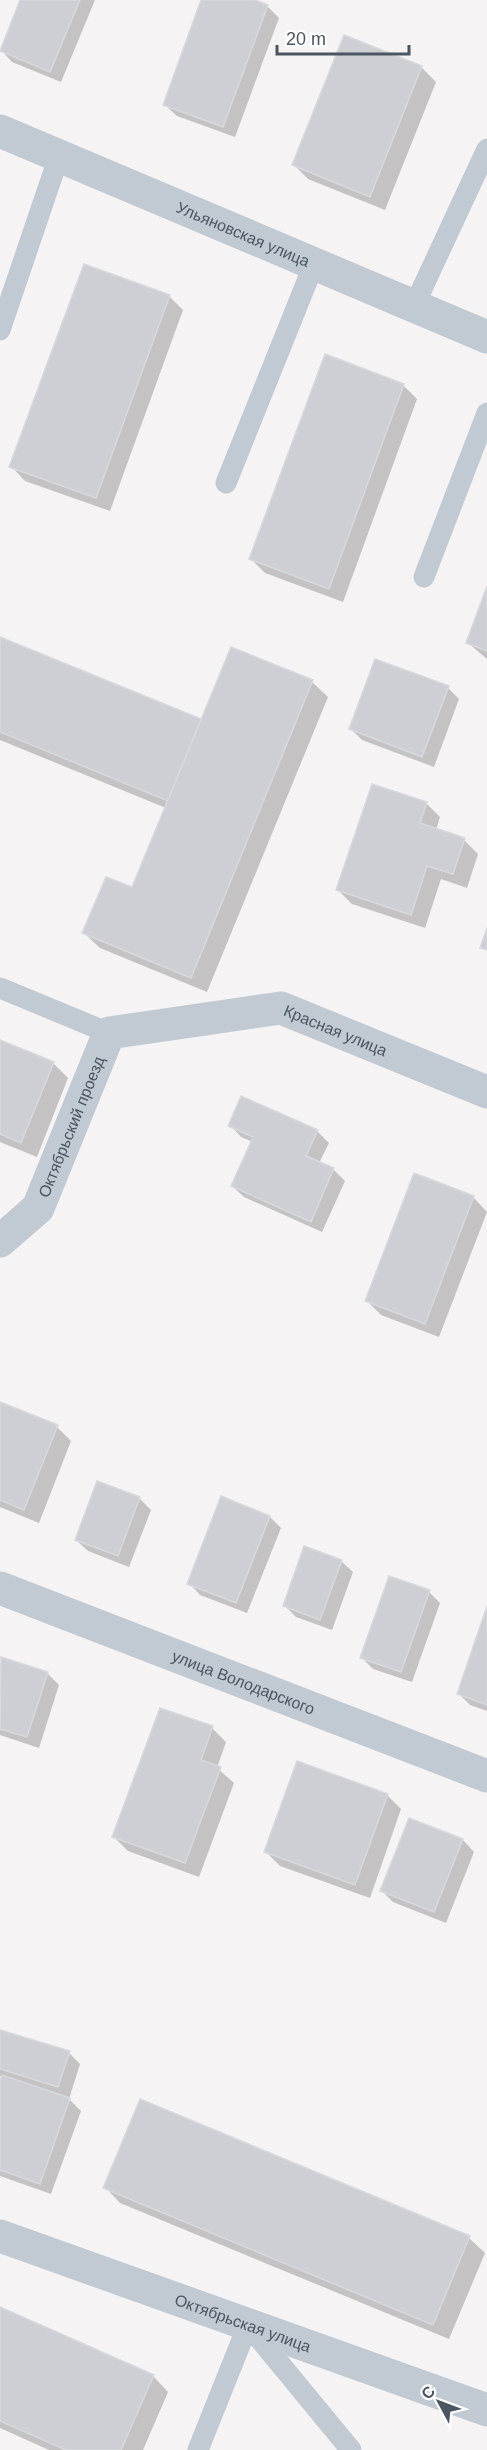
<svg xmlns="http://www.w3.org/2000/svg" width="487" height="2450" font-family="Helvetica,sans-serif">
<rect width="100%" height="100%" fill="#f5f3f3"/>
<g fill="#0003">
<polygon points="22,0 95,0 61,82 12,62 1,50"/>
<polygon points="203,0 250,0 267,6 279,18 235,137 177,116 165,105"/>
<polygon points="345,37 422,68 436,82 385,210 308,179 294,165"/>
<polygon points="169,296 183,310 110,511 25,481 11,466"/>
<polygon points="403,385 417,399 343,602 265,573 251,559"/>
<polygon points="487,590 487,659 468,643"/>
<polygon points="0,638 202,720 312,682 328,697 207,992 100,948 84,933 133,889 166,808 0,740"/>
<polygon points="448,688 459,699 434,767 362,740 351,729"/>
<polygon points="426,803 440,817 436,830 464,840 478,854 467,888 441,879 425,928 352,904 338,890"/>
<polygon points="0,1041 53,1063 68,1078 37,1157 0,1142"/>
<polygon points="242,1098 317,1131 329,1143 319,1163 334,1170 345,1181 322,1232 244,1197 232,1186 253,1142 241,1137 230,1125"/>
<polygon points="473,1197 487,1212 439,1337 381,1315 367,1301"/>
<polygon points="0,1404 57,1427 71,1441 39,1523 0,1507"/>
<polygon points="139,1498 151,1510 129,1567 88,1551 76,1540"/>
<polygon points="222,1498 270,1517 281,1528 247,1613 200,1595 189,1583"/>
<polygon points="341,1561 353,1572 332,1630 296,1617 285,1606"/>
<polygon points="429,1592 440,1603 412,1682 373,1669 362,1658"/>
<polygon points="487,1610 487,1711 470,1705 459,1694"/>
<polygon points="2,1658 47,1673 59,1685 39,1748 0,1735 0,1666"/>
<polygon points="212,1728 226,1742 217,1768 234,1783 199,1877 128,1851 114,1837"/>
<polygon points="387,1795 401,1809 370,1898 280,1866 266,1852"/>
<polygon points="410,1820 463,1840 474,1852 446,1923 393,1902 382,1891"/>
<polygon points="0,2031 69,2053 80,2064 69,2099 81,2111 51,2194 0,2176 0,2085 3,2077 0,2076"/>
<polygon points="141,2101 469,2238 485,2253 449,2339 120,2203 105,2187"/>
<polygon points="0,2308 153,2376 168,2392 143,2450 49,2450 0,2428"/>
</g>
<g fill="#cdcfd5" stroke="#d7d9de" stroke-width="1.5">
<polygon points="20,0 80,0 50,72 0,51"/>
<polygon points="201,0 255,0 268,5 223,127 163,105"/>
<polygon points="344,35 422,66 370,197 292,165"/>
<polygon points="84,264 170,295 96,498 9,467"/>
<polygon points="325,354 404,384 329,589 249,559"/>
<polygon points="487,586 487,651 466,643"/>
<polygon points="0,637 201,719 168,801 0,732"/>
<polygon points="231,647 313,680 191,978 82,933 106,877 132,887"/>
<polygon points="375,659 449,686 422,757 349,729"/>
<polygon points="372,784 427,802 420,823 465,838 453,874 427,866 411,915 336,890"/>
<polygon points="487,928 487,950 480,948"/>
<polygon points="0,1040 54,1062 21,1143 0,1134"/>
<polygon points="241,1096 318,1130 306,1156 334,1168 311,1222 231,1186 253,1137 228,1126"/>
<polygon points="414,1173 474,1196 425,1324 365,1301"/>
<polygon points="0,1402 58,1425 24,1510 0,1500"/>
<polygon points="97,1481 140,1497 118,1556 75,1540"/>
<polygon points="221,1496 270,1516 236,1603 187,1584"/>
<polygon points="304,1546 342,1560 320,1620 283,1606"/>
<polygon points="389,1576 430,1590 401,1672 360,1658"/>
<polygon points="487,1606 487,1705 457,1694"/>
<polygon points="1,1657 48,1672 27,1737 0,1729"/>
<polygon points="160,1708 213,1726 201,1760 221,1767 185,1863 112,1837"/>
<polygon points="297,1761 388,1794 355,1885 264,1852"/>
<polygon points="409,1818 463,1839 434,1912 380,1891"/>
<polygon points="0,2030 70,2051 58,2087 0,2069"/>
<polygon points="2,2075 70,2098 40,2184 0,2170 0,2081"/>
<polygon points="140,2099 470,2236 433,2325 103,2188"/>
<polygon points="0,2307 154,2375 121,2450 66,2450 0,2421"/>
</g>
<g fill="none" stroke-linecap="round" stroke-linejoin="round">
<g stroke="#c1cad2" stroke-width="21">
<polyline points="414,306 487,149"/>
<polyline points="0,330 59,156"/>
<polyline points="226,483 314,264"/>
<polyline points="424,577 487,413"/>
<polyline points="0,988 109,1033"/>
<polyline points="198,2450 248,2325 351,2450"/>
</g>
<g stroke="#c1cad2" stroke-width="33">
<path id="s1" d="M0,131L487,337"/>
<path id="s2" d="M0,1241L38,1208L109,1033L281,1008L487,1092"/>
<path id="s3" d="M0,1588L487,1776"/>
<path id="s4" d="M0,2236L487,2410"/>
</g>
</g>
<g text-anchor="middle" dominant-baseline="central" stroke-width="4.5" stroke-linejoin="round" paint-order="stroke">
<g font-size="16" fill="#4a5661" stroke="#fff">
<text stroke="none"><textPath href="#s1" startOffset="264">Ульяновская улица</textPath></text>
<text stroke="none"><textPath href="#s2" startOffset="472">Красная улица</textPath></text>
<text stroke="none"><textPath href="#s2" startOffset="138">Октябрьский проезд</textPath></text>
<text stroke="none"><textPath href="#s3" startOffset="261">улица Володарского</textPath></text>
<text stroke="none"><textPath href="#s4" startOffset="258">Октябрьская улица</textPath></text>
</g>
</g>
<g transform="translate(439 2402) rotate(311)" stroke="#ffffff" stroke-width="4.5" paint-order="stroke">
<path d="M0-4.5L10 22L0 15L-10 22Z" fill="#4a5661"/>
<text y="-9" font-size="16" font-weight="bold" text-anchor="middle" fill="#4a5661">С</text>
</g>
<path d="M277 45v9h132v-9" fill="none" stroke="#4a5661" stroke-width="3"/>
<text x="286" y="45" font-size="18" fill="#4a5661" stroke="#ffffff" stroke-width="4.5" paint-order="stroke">20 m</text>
</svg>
